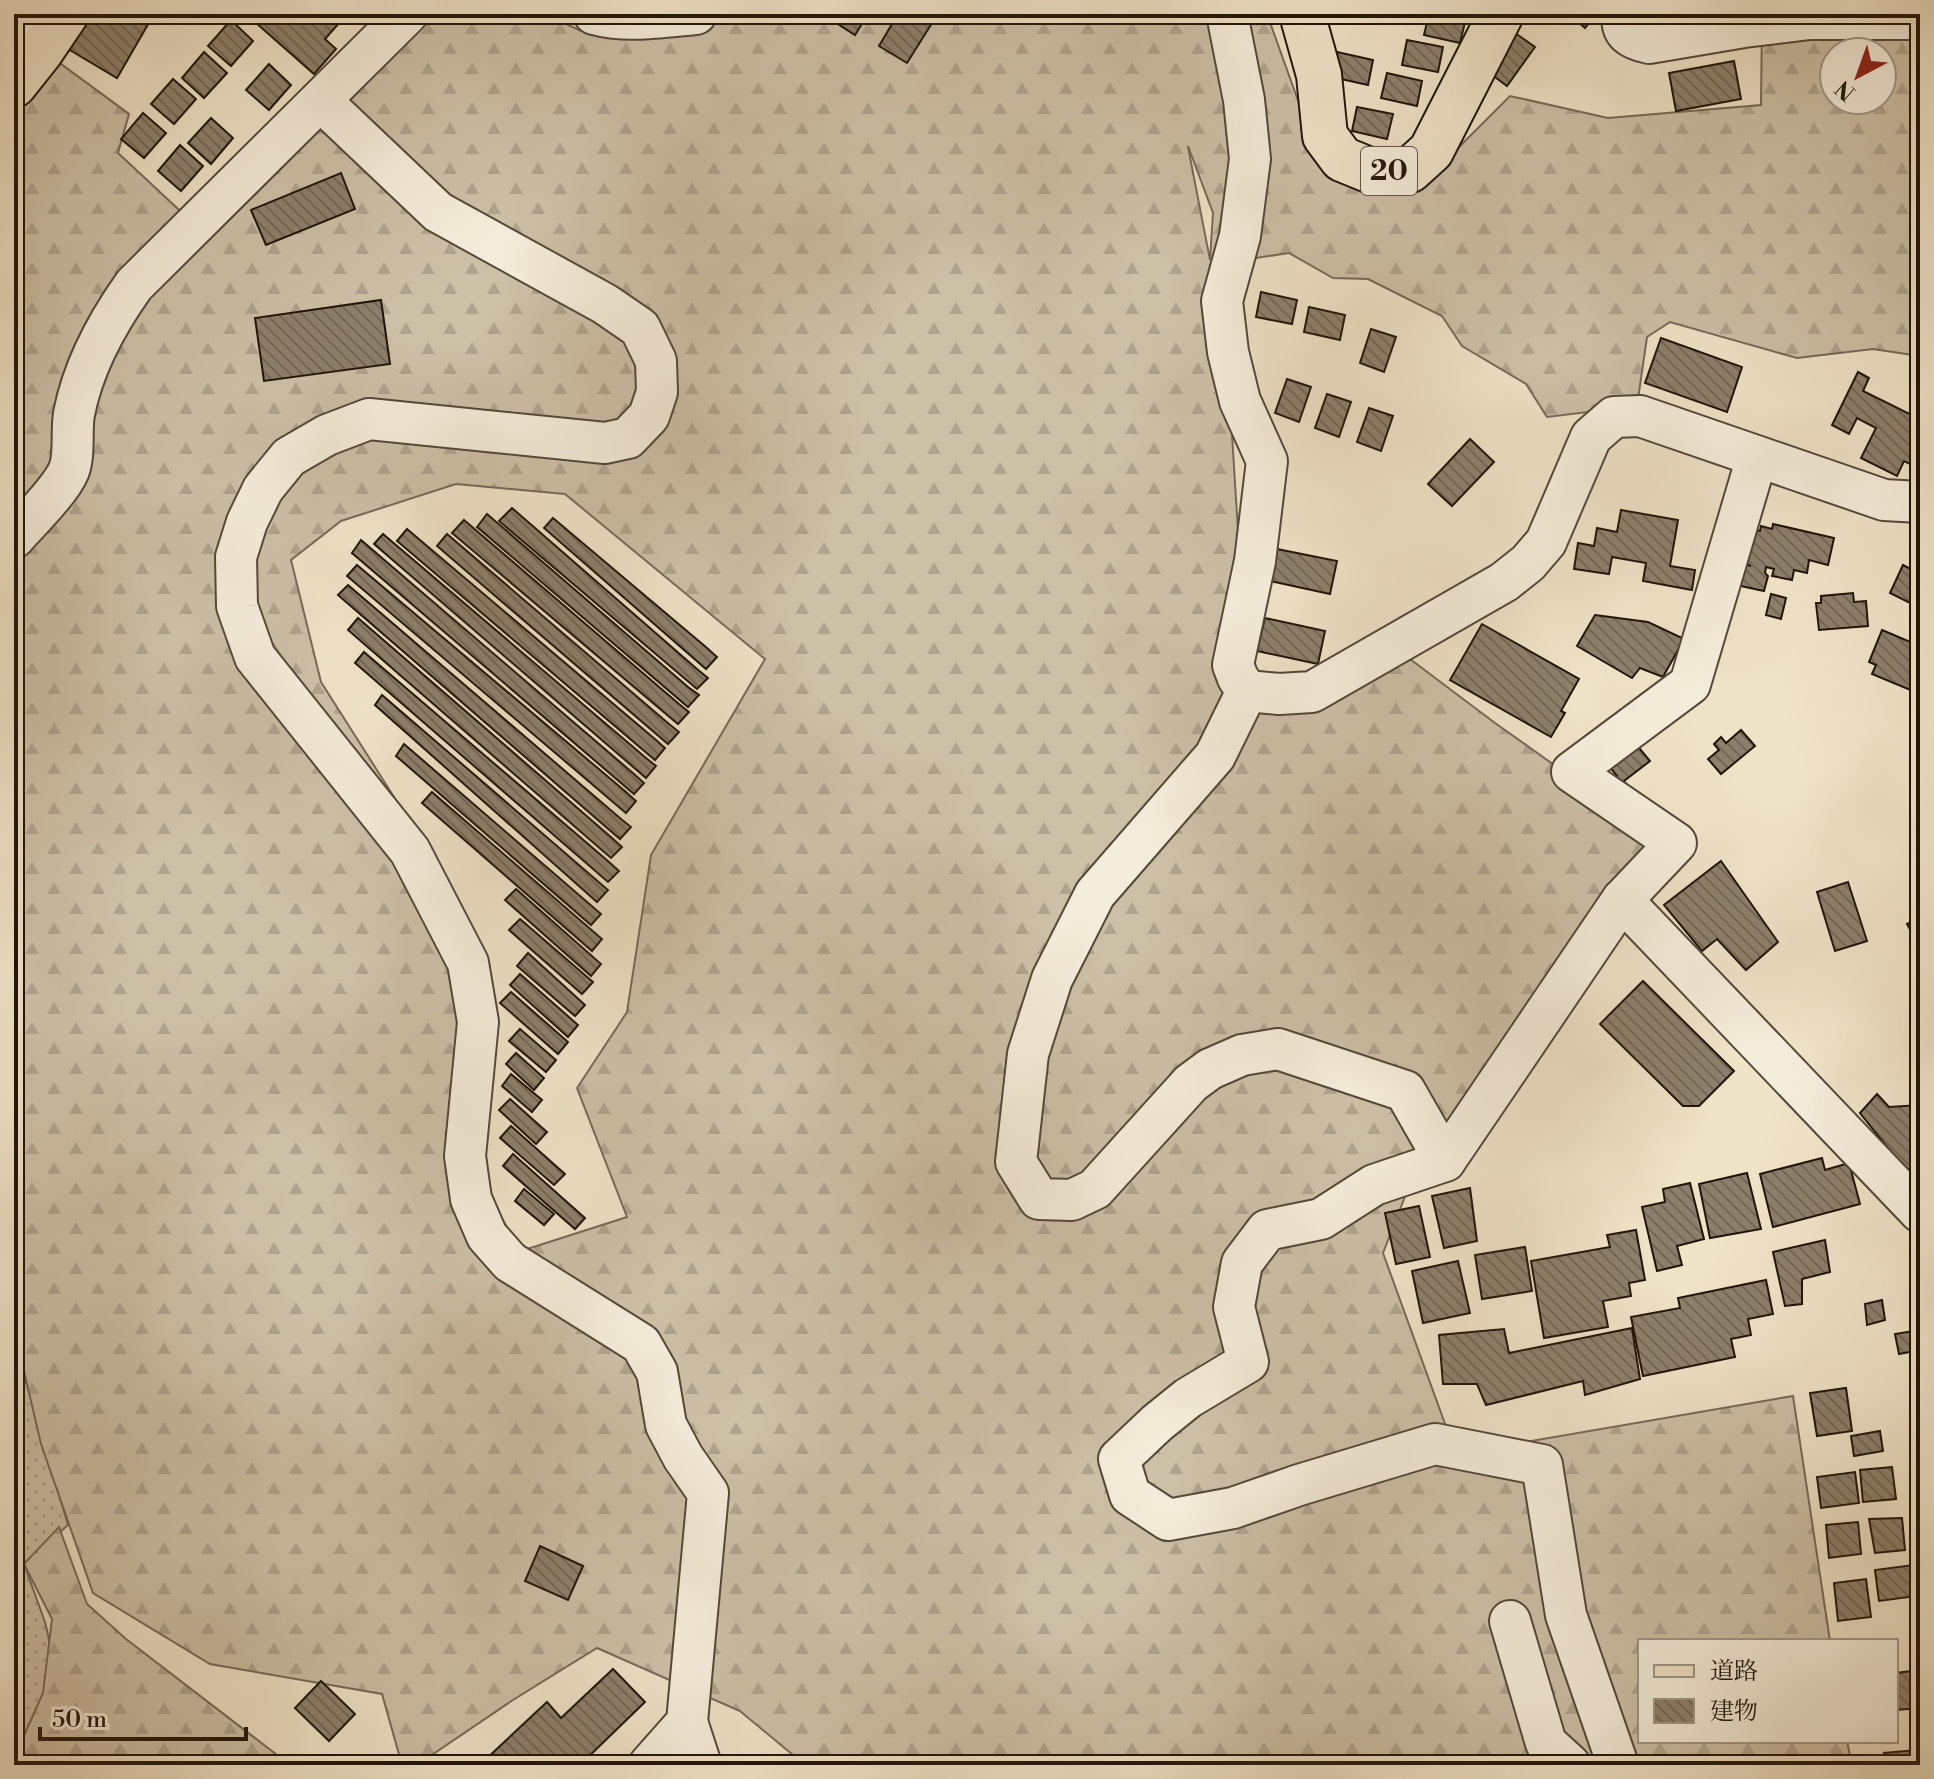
<svg xmlns="http://www.w3.org/2000/svg" width="1934" height="1779" font-family="'Libre Bodoni','Noto Serif JP',serif">
<defs>
<pattern id="grass-dots" width="8" height="8" patternUnits="userSpaceOnUse" patternTransform="scale(2)"><rect width="8" height="8" fill="#ccc0a7"/><path d="M2 2h.1M6 6h.1" fill="none" stroke="#afa48e" stroke-width="1.8" stroke-linecap="round"/></pattern>
<pattern id="forest-firs" width="22" height="20" patternUnits="userSpaceOnUse" patternTransform="scale(2)"><rect width="22" height="20" fill="#ccc0a7"/><path d="M5 1l3.5 6h-7zM16 11l3.5 6h-7z" fill="#afa48e"/></pattern>
<pattern id="building-back-hatch" width="6" height="6" patternUnits="userSpaceOnUse" patternTransform="scale(2)"><rect width="6" height="6" fill="#8c806c"/><path d="M-1 5l2 2M0 0l6 6M5-1l2 2" fill="none" stroke="#726857"/></pattern>
</defs>
<rect width="100%" height="100%" fill="#efe3c8"/>
<filter id="stains"><feTurbulence type="fractalNoise" baseFrequency=".0025" numOctaves="4"/><feColorMatrix values="0 0 0 0 .2 0 0 0 0 .09 0 0 0 0 .02 0 0 0 .5 -.17"/></filter>
<radialGradient id="worn" r=".72"><stop offset=".6" stop-color="#630" stop-opacity="0"/><stop offset="1" stop-color="#630" stop-opacity=".3"/></radialGradient>
<polygon fill="url(#grass-dots)" stroke="#766a58" stroke-width="2" points="14,1341 68,1525 24,1564 45,1622 55,1666 17,1765 14,1765"/>
<g fill="url(#forest-firs)" stroke="#766a58" stroke-width="2" fill-rule="evenodd">
<path d="M428,14H545L581,31L695,14H1267L1309,131L1385,172L1449,157L1510,96L1608,118L1761,105L1762,19L1920,35V356L1873,349L1797,358L1670,322L1647,337L1637,406L1547,417L1526,384L1462,346L1442,316L1368,279L1333,278L1289,253L1210,265L1227,354L1244,628L1221,710L1410,659L1495,723L1657,838L1415,1171L1383,1253L1456,1454L1793,1396L1830,1641H1640V1741H1847L1852,1765H805L740,1711L597,1648L513,1700L417,1765H402L382,1694L210,1664L93,1593L41,1444L14,1328V100L46,53L129,114L118,153L206,235L327,106ZM1834,52H1882V100H1834ZM1188,146L1213,213L1210,260L1188,147ZM456,484L565,494L765,659L651,855L627,1012L577,1088L627,1217L521,1251L465,1156L455,982L434,860L321,682L291,560L341,521Z"/>
<polygon points="59,1527 87,1604 126,1639 290,1765 14,1765 14,1758 43,1693 52,1619 24,1564"/>
</g>
<g fill="url(#building-back-hatch)" stroke="#211508" stroke-width="2">
<polygon points="88,14 154,14 117,78 68,49"/>
<polygon points="246,14 347,14 325,39 336,49 314,74"/>
<polygon points="829,14 868,14 855,35 827,17"/>
<polygon points="898,14 918,14 932,23 907,63 879,46"/>
<polygon points="1429,14 1466,18 1460,43 1424,35"/>
<polygon points="1569,14 1596,14 1585,28"/>
<polygon points="231,20 253,41 231,66 208,46"/>
<polygon points="1511,30 1535,47 1507,86 1483,68"/>
<polygon points="1407,40 1443,47 1438,72 1402,65"/>
<polygon points="204,52 227,73 204,98 182,78"/>
<polygon points="1337,52 1373,60 1368,85 1332,77"/>
<polygon points="1734,61 1741,99 1676,111 1669,73"/>
<polygon points="269,64 291,85 269,110 246,90"/>
<polygon points="1387,73 1422,81 1417,106 1381,98"/>
<polygon points="173,79 196,99 174,124 151,104"/>
<polygon points="1357,107 1393,114 1387,139 1352,131"/>
<polygon points="143,113 166,133 144,158 121,139"/>
<polygon points="211,118 233,138 211,164 188,143"/>
<polygon points="180,145 203,166 181,191 158,171"/>
<polygon points="341,173 355,209 266,245 251,210"/>
<polygon points="1261,292 1297,300 1292,324 1256,317"/>
<polygon points="381,300 390,364 264,381 255,318"/>
<polygon points="1309,307 1345,315 1340,340 1304,332"/>
<polygon points="1371,329 1396,337 1384,372 1360,363"/>
<polygon points="1661,338 1742,367 1727,412 1645,383"/>
<polygon points="1858,372 1869,378 1863,391 1920,419 1920,469 1904,461 1897,476 1861,458 1876,428 1857,418 1849,434 1832,425"/>
<polygon points="1287,379 1311,387 1299,422 1275,413"/>
<polygon points="1327,394 1351,402 1339,437 1315,428"/>
<polygon points="1369,408 1393,416 1381,451 1357,442"/>
<polygon points="1470,439 1494,462 1452,506 1428,484"/>
<polygon points="512,508 697,669 708,678 697,689 499,521"/>
<polygon points="1621,510 1678,520 1670,566 1695,570 1692,590 1643,581 1646,563 1612,557 1609,574 1574,569 1578,543 1594,546 1597,528 1617,532"/>
<polygon points="487,514 688,687 699,695 688,707 477,527"/>
<polygon points="553,518 707,648 717,657 706,669 544,528"/>
<polygon points="464,520 679,704 689,712 678,724 452,533"/>
<polygon points="1773,524 1834,538 1828,565 1809,560 1807,573 1794,570 1792,580 1772,576 1774,569 1766,567 1765,573 1768,576 1764,591 1736,585 1741,563 1751,566 1741,562 1748,528 1760,531 1761,526 1772,529"/>
<polygon points="407,529 656,740 665,748 655,760 397,541"/>
<polygon points="383,534 646,758 656,766 646,778 374,544"/>
<polygon points="447,534 669,724 679,732 668,744 437,546"/>
<polygon points="361,540 634,774 644,783 634,794 352,553"/>
<polygon points="1277,549 1337,561 1330,594 1270,581"/>
<polygon points="357,565 626,792 636,801 626,813 347,576"/>
<polygon points="1903,565 1920,574 1920,608 1890,593"/>
<polygon points="348,585 621,819 631,827 620,839 338,595"/>
<polygon points="1853,593 1854,602 1866,601 1868,626 1819,630 1816,603 1821,603 1821,596"/>
<polygon points="1771,594 1786,598 1781,619 1766,615"/>
<polygon points="1595,615 1648,622 1684,639 1663,677 1640,668 1632,678 1577,646"/>
<polygon points="358,618 612,838 622,847 611,858 348,630"/>
<polygon points="1265,618 1325,631 1318,664 1257,651"/>
<polygon points="1482,624 1579,679 1561,711 1565,713 1551,737 1450,680"/>
<polygon points="1882,630 1920,646 1918,651 1920,652 1920,694 1872,674 1876,665 1869,662"/>
<polygon points="364,652 609,862 619,871 608,882 355,663"/>
<polygon points="382,695 608,890 597,902 375,705"/>
<polygon points="1741,730 1755,746 1721,774 1708,759 1719,750 1714,744 1721,737 1726,743"/>
<polygon points="1635,743 1650,761 1624,781 1628,786 1609,783 1617,776 1608,765"/>
<polygon points="404,744 601,914 591,925 396,756"/>
<polygon points="432,792 602,939 592,951 422,803"/>
<polygon points="1721,861 1778,942 1746,970 1717,939 1702,951 1664,905"/>
<polygon points="1848,882 1867,941 1835,951 1817,892"/>
<polygon points="516,889 601,964 591,976 505,900"/>
<polygon points="1920,917 1920,948 1907,924"/>
<polygon points="520,919 593,982 582,994 509,930"/>
<polygon points="528,953 585,1005 575,1016 517,966"/>
<polygon points="520,974 578,1025 568,1037 510,985"/>
<polygon points="1643,981 1734,1071 1699,1106 1683,1106 1600,1024"/>
<polygon points="511,992 568,1042 558,1054 500,1003"/>
<polygon points="520,1029 556,1060 546,1072 509,1041"/>
<polygon points="516,1053 544,1078 534,1090 506,1064"/>
<polygon points="511,1074 542,1100 532,1112 502,1086"/>
<polygon points="1877,1094 1889,1107 1920,1105 1920,1188 1860,1113"/>
<polygon points="510,1099 547,1132 536,1144 499,1110"/>
<polygon points="511,1126 565,1174 554,1185 500,1138"/>
<polygon points="513,1154 585,1218 575,1229 503,1166"/>
<polygon points="1822,1158 1825,1170 1849,1163 1860,1204 1773,1227 1760,1174"/>
<polygon points="1747,1173 1761,1229 1710,1238 1699,1184"/>
<polygon points="1690,1183 1704,1239 1677,1246 1682,1265 1657,1271 1642,1207 1665,1202 1663,1189"/>
<polygon points="1470,1188 1477,1241 1444,1248 1432,1196"/>
<polygon points="524,1189 554,1214 544,1225 515,1201"/>
<polygon points="1419,1206 1430,1257 1396,1264 1385,1213"/>
<polygon points="1636,1230 1645,1280 1629,1283 1631,1296 1603,1301 1608,1327 1544,1338 1531,1261 1610,1247 1607,1235"/>
<polygon points="1825,1240 1830,1272 1802,1279 1802,1304 1785,1306 1773,1252"/>
<polygon points="1525,1247 1532,1291 1482,1299 1475,1255"/>
<polygon points="1458,1261 1470,1313 1423,1323 1412,1271"/>
<polygon points="1766,1280 1773,1314 1748,1319 1751,1335 1731,1339 1735,1357 1643,1376 1631,1317 1680,1308 1678,1298"/>
<polygon points="1882,1300 1885,1320 1867,1325 1865,1304"/>
<polygon points="1632,1328 1640,1379 1585,1395 1583,1381 1486,1405 1477,1384 1443,1384 1439,1335 1504,1329 1509,1353"/>
<polygon points="1920,1330 1920,1350 1899,1354 1895,1334"/>
<polygon points="1846,1388 1852,1431 1817,1436 1810,1393"/>
<polygon points="1880,1431 1883,1451 1854,1456 1851,1436"/>
<polygon points="1892,1467 1896,1499 1863,1502 1860,1470"/>
<polygon points="1855,1472 1859,1503 1821,1508 1817,1477"/>
<polygon points="1902,1518 1905,1550 1875,1553 1869,1519"/>
<polygon points="1858,1522 1861,1554 1829,1558 1826,1525"/>
<polygon points="540,1546 583,1566 568,1600 525,1581"/>
<polygon points="1913,1565 1917,1596 1879,1601 1875,1570"/>
<polygon points="1866,1579 1871,1617 1838,1621 1834,1583"/>
<polygon points="613,1669 645,1702 580,1765 490,1765 485,1760 547,1702 561,1718"/>
<polygon points="1920,1670 1920,1708 1896,1710 1896,1673"/>
<polygon points="321,1681 355,1714 329,1741 295,1708"/>
<polygon points="1917,1750 1919,1765 1885,1765 1884,1753"/>
</g>
<g fill="none" stroke-linecap="round" stroke-linejoin="round">
<g stroke="#544838" stroke-width="44">
<g id="minor">
<path d="M594,14C626,23 662,17 696,14"/>
<polyline points="1227,14 1244,100 1250,159 1240,236 1222,301 1228,352 1240,401 1267,461 1255,561 1233,665 1238,678 1247,691 1279,694 1312,692 1504,582 1528,563 1546,542 1591,437 1614,417 1640,416 1884,500 1920,502"/>
<path d="M1624,14C1618,33 1633,40 1649,43L1744,27L1810,19H1920"/>
<polyline points="14,24 26,14"/>
<polyline points="321,101 438,212 605,304 640,328 656,361 657,392 649,416 628,438 605,443 369,419 327,435 289,457 263,489 247,522 236,557 237,606 255,657 410,851 468,963 478,1022 465,1156 471,1199 487,1236 510,1262 641,1344 657,1372 666,1425 683,1457 708,1493 687,1722 649,1765"/>
<path d="M14,538C29,521 61,490 69,470C75,454 71,431 74,414C83,367 107,323 134,285L407,14"/>
<polyline points="1247,691 1215,756 1095,894 1052,979 1028,1054 1016,1162 1039,1199 1072,1200 1095,1189 1191,1083 1210,1069 1242,1055 1278,1049 1405,1091 1445,1161"/>
<polyline points="1622,900 1920,1212"/>
<polyline points="1510,1621 1546,1743 1570,1765"/>
<polyline points="687,1722 701,1765"/>
<polyline points="1618,1765 1566,1615 1542,1465 1435,1444 1299,1485 1233,1508 1168,1520 1130,1495 1119,1459 1157,1423 1188,1398 1248,1362 1234,1307 1242,1263 1267,1230 1321,1219 1374,1185 1445,1161 1622,900 1676,843 1572,772 1690,684 1757,457"/>
</g>
</g>
<g stroke="#211508" stroke-width="48">
<g id="major">
<polyline points="1302,14 1319,75 1325,136 1342,159 1374,172 1410,170 1431,151 1501,14"/>
<polyline points="14,85 41,51 66,14"/>
</g>
</g>
<use href="#minor" stroke="#f5eddb" stroke-width="40"/>
<use href="#major" stroke="#efe3c8" stroke-width="44"/>
</g>
<g text-anchor="middle" dominant-baseline="central" stroke-width="6" stroke-linejoin="round" paint-order="stroke">
<rect fill="#f5eddb" stroke="#615647" stroke-width="2" x="1361" y="147" width="56" height="48" rx="6"/>
<g font-size="28" font-weight="bold" fill="#211508">
<text x="1389" y="171">20</text>
</g>
</g>
<rect width="1934" height="1779" fill="none" stroke="#efe3c8" stroke-width="48"/>
<rect x="16" y="16" width="1902" height="1747" fill="none" stroke="#211508" stroke-width="4"/>
<rect x="24" y="24" width="1886" height="1731" fill="none" stroke="#211508" stroke-width="2"/>
<rect x="1638" y="1639" width="260" height="104" fill="#f5eddb" stroke="#a09787" stroke-width="2"/>
<rect x="1654" y="1665" width="40" height="12" fill="#efe3c8" stroke="#a09787" stroke-width="2"/>
<text x="1710" y="1679" font-size="24" fill="#211508">道路</text>
<rect x="1654" y="1699" width="40" height="24" fill="url(#building-back-hatch)" stroke="#a09787" stroke-width="2"/>
<text x="1710" y="1719" font-size="24" fill="#211508">建物</text>
<g transform="translate(1858 76) rotate(221)"><circle r="38" fill="#f5eddb" stroke="#a09787" stroke-width="2"/>
<path d="M0-6L14 30L0 20L-14 30Z" fill="#8f2418"/>
<text y="-12" font-size="22" font-weight="bold" text-anchor="middle" fill="#211508">N</text>
</g>
<path d="M40 1727v12h206v-12" fill="none" stroke="#211508" stroke-width="4"/>
<text x="52" y="1727" font-size="24" fill="#211508" stroke="#f5eddb" stroke-width="6" paint-order="stroke">50 m</text>
<rect width="100%" height="100%" filter="url(#stains)"/>
<rect width="100%" height="100%" fill="url(#worn)"/>
</svg>
